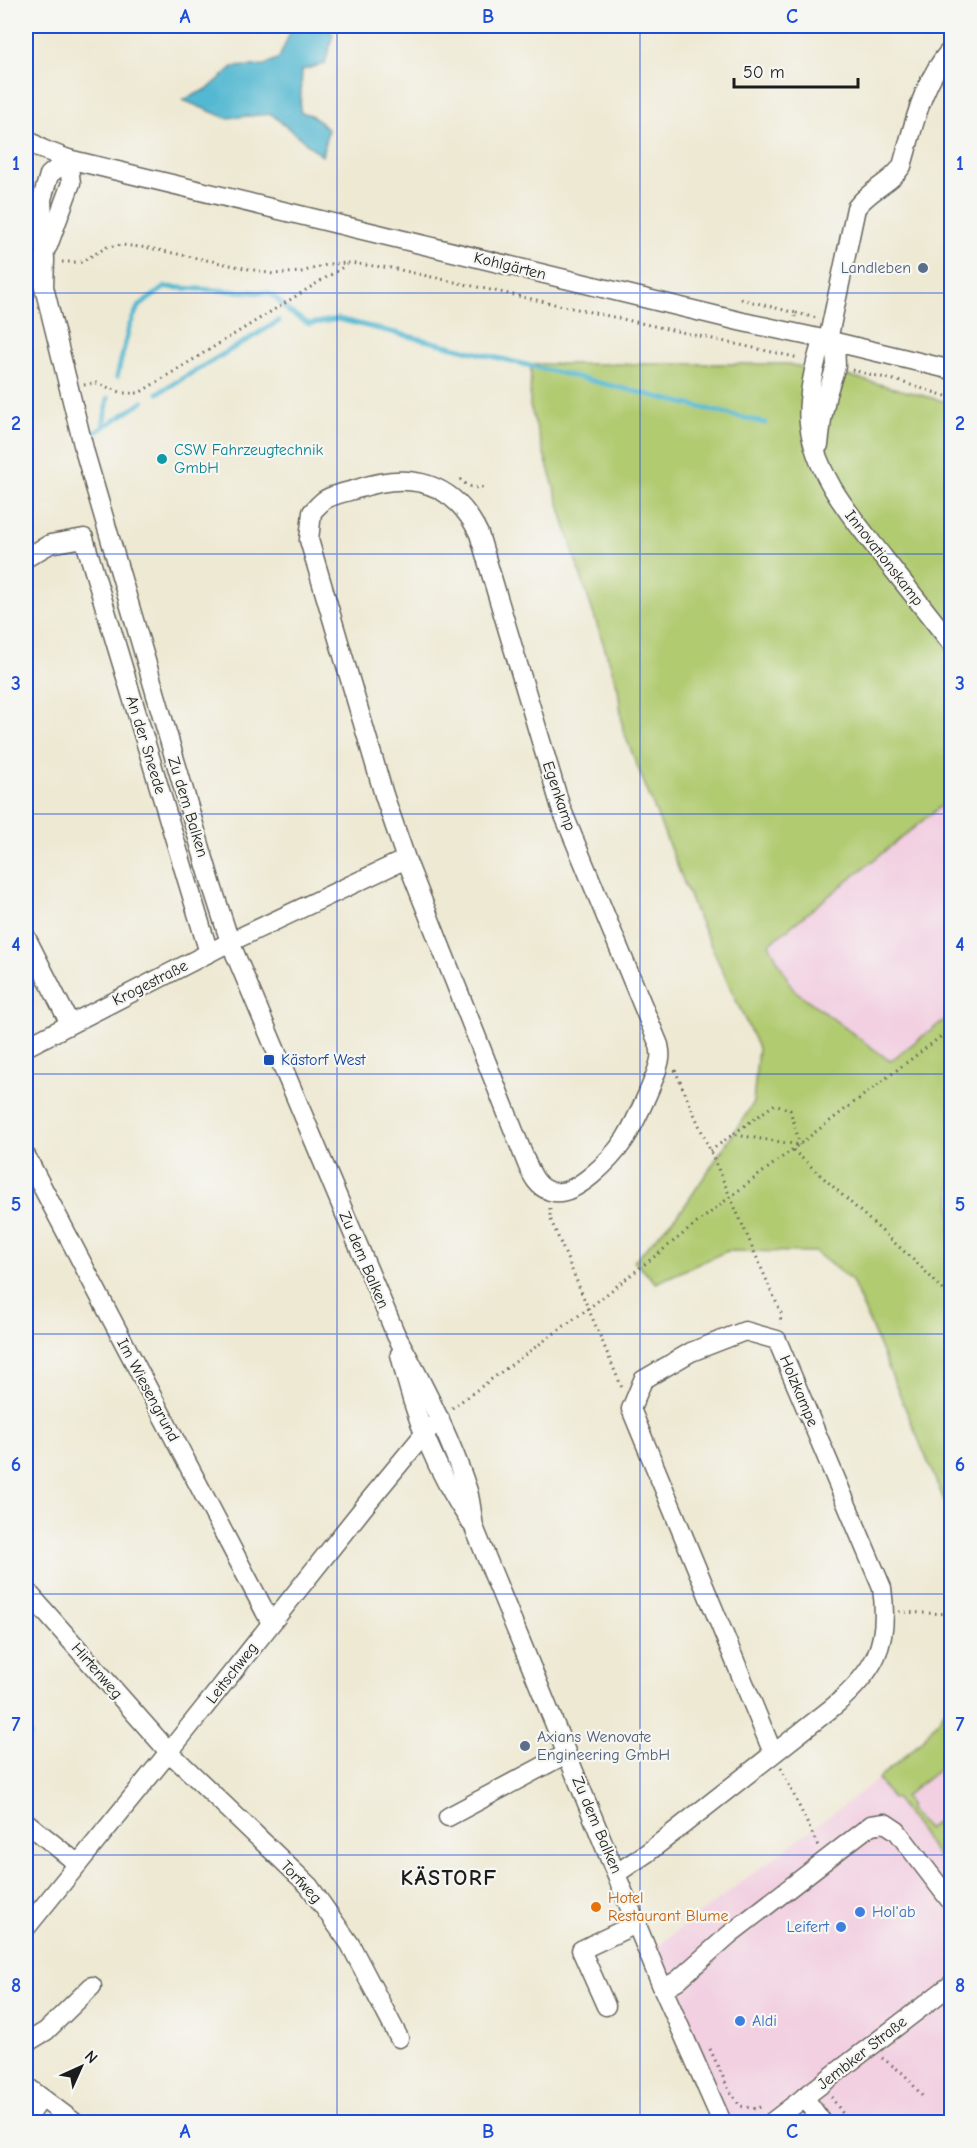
<svg xmlns="http://www.w3.org/2000/svg" width="977" height="2148" font-family="'Comic Neue',sans-serif">
<rect width="100%" height="100%" fill="#f6f6f2"/>
<filter id="ink" filterUnits="userSpaceOnUse"><feTurbulence type="fractalNoise" baseFrequency=".0167" numOctaves="2"/><feDisplacementMap in="SourceGraphic" scale="12" xChannelSelector="R" yChannelSelector="G"/><feConvolveMatrix kernelMatrix="1 2 1 2 8 2 1 2 1" color-interpolation-filters="sRGB"/></filter>
<filter id="wash" filterUnits="userSpaceOnUse"><feTurbulence type="fractalNoise" baseFrequency=".008" numOctaves="4" result="noise"/><feDisplacementMap in="SourceGraphic" scale="24" xChannelSelector="R" yChannelSelector="G"/><feGaussianBlur stdDeviation="1.35" result="paint"/><feColorMatrix in="noise" values="0 0 0 0 0 0 0 0 0 0 0 0 0 0 0 0 0 1.4 0 .05"/><feComposite in="paint" operator="in"/></filter>
<g filter="url(#wash)">
<rect width="100%" height="100%" fill="#eee9d3"/>
<g fill="#f2cfe1">
<polygon points="951,798 951,1015 891,1061 793,988 769,944"/>
<polygon points="951,1754 951,2122 730,2122 653,1949 878,1779 892,1799"/>
</g>
<g fill="#b1cb71" stroke="#667446" stroke-width="1.5">
<polygon points="531,364 787,364 848,376 951,403 951,798 769,944 793,989 890,1061 951,1015 951,1517 852,1281 815,1252 727,1251 656,1283 634,1261 684,1207 753,1104 758,1048 696,913 623,730 618,688 575,558 530,406"/>
<path d="M951,1699V1760L904,1797L911,1806L909,1809L927,1829L946,1814L951,1821L940,1829L951,1843V1874L895,1798L892,1799L878,1779C907,1755 934,1733 951,1699Z"/>
</g>
<polygon fill="#53b8d1" stroke="#386a76" stroke-width="1.5" points="293,26 324,26 333,34 325,64 302,70 300,112 311,115 328,129 322,156 271,114 226,118 183,100 209,88 233,67 265,65 279,58"/>
<g fill="none" stroke-linecap="round" stroke-linejoin="round">
<g stroke="#53b8d1" stroke-width="5">
<polyline points="117,377 129,327 138,307 165,287 268,293 275,297 288,311 309,324 338,319 765,423"/>
<polyline points="158,393 279,321"/>
<polyline points="103,427 108,398"/>
<polyline points="91,435 143,402"/>
<polyline points="26,1731 30,1736"/>
</g>
</g>
</g>
<g filter="url(#ink)">
<g fill="none" stroke-linecap="round" stroke-linejoin="round">
<g stroke="#66645c" stroke-width="21">
<g id="minor">
<polyline points="26,139 42,149 68,159 743,322 823,339 952,370"/>
<path d="M68,159L49,175L42,199L45,260L44,287L85,453L212,886L230,942L396,1335C424,1385 450,1436 468,1491C471,1502 472,1515 474,1527L663,1989L722,2122"/>
<polyline points="48,246 71,183 68,159"/>
<path d="M823,339C815,361 806,401 809,424C816,477 852,517 884,558C906,586 929,615 952,644"/>
<path d="M828,340L856,208C870,189 890,184 902,166C914,125 922,81 952,48"/>
<polyline points="819,445 822,419 827,394 836,366 835,342"/>
<polyline points="26,558 50,544 84,538 209,953"/>
<polyline points="26,937 70,1024"/>
<path d="M26,1047L230,942L406,859L527,1164C532,1175 537,1187 550,1191C574,1200 613,1157 625,1139C635,1123 657,1076 660,1059C661,1054 660,1050 659,1045L561,808L479,534C454,481 409,471 357,489C347,492 335,494 326,499C321,502 316,508 312,512L309,540L384,795L406,859"/>
<polyline points="26,1156 271,1623"/>
<path d="M400,1354C413,1413 437,1473 471,1523"/>
<polyline points="26,1590 169,1752 309,1886 350,1944 399,2038"/>
<polyline points="448,1817 566,1754"/>
<polyline points="26,1822 78,1864"/>
<path d="M617,1873L647,1853L833,1707C875,1671 890,1645 882,1588L777,1340L745,1331L691,1352L643,1380L631,1409L773,1753"/>
<polyline points="26,1928 169,1752 368,1502 425,1433 440,1419"/>
<polyline points="663,1989 678,1980 730,1934 871,1825 885,1823 897,1831 952,1903"/>
<polyline points="606,2006 581,1950 638,1923"/>
<polyline points="26,2043 46,2031 92,1986"/>
<polyline points="26,2086 74,2122"/>
<polyline points="804,2097 822,2122"/>
<polyline points="26,2120 41,2099"/>
<polyline points="772,2122 952,1984"/>
</g>
</g>
<g stroke="#66645c" stroke-width="3" stroke-dasharray="1.5 4.5" stroke-linecap="butt">
<polyline points="62,262 81,262 107,247 122,245 149,248 273,274 301,272 330,264 349,263 391,268 799,358"/>
<polyline points="741,299 796,313 795,317"/>
<polyline points="796,313 817,318"/>
<polyline points="852,370 898,381 952,398"/>
<polyline points="84,385 96,383 123,393 139,393 348,264"/>
<path d="M460,479C468,487 476,490 487,486"/>
<polyline points="675,1070 781,1313 780,1324"/>
<polyline points="736,1135 800,1145"/>
<polyline points="793,1150 920,1266 952,1299"/>
<polyline points="710,1151 775,1104 790,1110 800,1145"/>
<polyline points="550,1208 550,1218 622,1388"/>
<polyline points="452,1408 589,1308 730,1197 952,1028"/>
<polyline points="899,1612 952,1614"/>
<polyline points="781,1768 818,1846"/>
<polyline points="710,2049 729,2090 740,2106 756,2109 764,2105"/>
<polyline points="882,2058 904,2074 924,2098"/>
<polyline points="831,2097 849,2122"/>
</g>
<use href="#minor" stroke="#fff" stroke-width="18"/>
</g>
</g>
<path fill="none" stroke="#1d4ed8" stroke-width="1.5" stroke-opacity="0.55" d="M337,26V2122M640,26V2122M26,293H952M26,554H952M26,814H952M26,1074H952M26,1334H952M26,1594H952M26,1855H952"/>
<g fill="#5c6f8a" stroke="#f6f6f2" stroke-width="2">
<circle cx="923" cy="268" r="6"/>
<circle cx="525" cy="1746" r="6"/>
</g>
<circle fill="#0f9aa8" stroke="#f6f6f2" stroke-width="2" cx="162" cy="459" r="6"/>
<rect fill="#1a4fb4" stroke="#f6f6f2" stroke-width="2" x="263" y="1054" width="12" height="12" rx="3"/>
<circle fill="#e8710a" stroke="#f6f6f2" stroke-width="2" cx="596" cy="1907" r="6"/>
<g fill="#3f7fe0" stroke="#f6f6f2" stroke-width="2">
<circle cx="860" cy="1912" r="6"/>
<circle cx="841" cy="1927" r="6"/>
<circle cx="740" cy="2021" r="6"/>
</g>
<g text-anchor="middle" dominant-baseline="central" stroke-width="4.5" stroke-linejoin="round" paint-order="stroke">
<g font-size="16" fill="#1c1c1c" stroke="#f6f6f2">
<text transform="translate(510 266) rotate(14)">Kohlgärten</text>
<text transform="translate(884 558) rotate(52)">Innovationskamp</text>
<text transform="translate(146 745) rotate(73)">An der Sneede</text>
<text transform="translate(559 796) rotate(71)">Egenkamp</text>
<text transform="translate(188 807) rotate(73)">Zu dem Balken</text>
<text transform="translate(150 983) rotate(-27)">Krogestraße</text>
<text transform="translate(364 1260) rotate(67)">Zu dem Balken</text>
<text transform="translate(148 1390) rotate(62)">Im Wiesengrund</text>
<text transform="translate(799 1391) rotate(67)">Holzkampe</text>
<text transform="translate(97 1671) rotate(49)">Hirtenweg</text>
<text transform="translate(232 1673) rotate(-52)">Leitschweg</text>
<text transform="translate(597 1825) rotate(67)">Zu dem Balken</text>
<text transform="translate(301 1882) rotate(47)">Torfweg</text>
<text transform="translate(862 2053) rotate(-38)">Jembker Straße</text>
</g>
<g font-size="16" fill="#4e5e75" stroke="#f6f6f2" text-anchor="end">
<text x="911" y="268">Landleben</text>
<text x="537" y="1737" text-anchor="start">Axians Wenovate<tspan x="537" dy="18">Engineering GmbH</tspan></text>
</g>
<g font-size="16" fill="#0d838f" stroke="#f6f6f2" text-anchor="start">
<text x="174" y="450">CSW Fahrzeugtechnik<tspan x="174" dy="18">GmbH</tspan></text>
</g>
<g font-size="16" fill="#164399" stroke="#f6f6f2" text-anchor="start">
<text x="281" y="1060">Kästorf West</text>
</g>
<g font-size="16" fill="#c56008" stroke="#f6f6f2" text-anchor="start">
<text x="608" y="1898">Hotel<tspan x="608" dy="18">Restaurant Blume</tspan></text>
</g>
<g font-size="16" fill="#366cbe" stroke="#f6f6f2" text-anchor="start">
<text x="872" y="1912">Hol'ab</text>
<text x="829" y="1927" text-anchor="end">Leifert</text>
<text x="752" y="2021">Aldi</text>
</g>
<g font-size="22" font-weight="bold" letter-spacing="1.5" fill="#1c1c1c" stroke="#f6f6f2">
<text x="449" y="1878">KÄSTORF</text>
</g>
</g>
<rect width="977" height="2148" fill="none" stroke="#f6f6f2" stroke-width="66"/>
<g transform="translate(81 2067) rotate(45)" stroke="#f6f6f2" stroke-width="4.5" paint-order="stroke">
<path d="M0-4.5L10 22L0 15L-10 22Z" fill="#1c1c1c"/>
<text y="-9" font-size="16" font-weight="bold" text-anchor="middle" fill="#1c1c1c">N</text>
</g>
<path d="M734 78v9h124v-9" fill="none" stroke="#1c1c1c" stroke-width="3"/>
<text x="743" y="78" font-size="18" fill="#1c1c1c" stroke="#f6f6f2" stroke-width="4.5" paint-order="stroke">50 m</text>
<rect x="33" y="33" width="911" height="2082" fill="none" stroke="#1d4ed8" stroke-width="2"/>
<g font-size="20" text-anchor="middle" font-weight="bold" fill="#1d4ed8">
<text x="185" y="23">A</text>
<text x="488" y="23">B</text>
<text x="792" y="23">C</text>
<text x="16" y="170">1</text>
<text x="960" y="170">1</text>
<text x="16" y="430">2</text>
<text x="960" y="430">2</text>
<text x="16" y="690">3</text>
<text x="960" y="690">3</text>
<text x="16" y="951">4</text>
<text x="960" y="951">4</text>
<text x="16" y="1211">5</text>
<text x="960" y="1211">5</text>
<text x="16" y="1471">6</text>
<text x="960" y="1471">6</text>
<text x="16" y="1731">7</text>
<text x="960" y="1731">7</text>
<text x="16" y="1992">8</text>
<text x="960" y="1992">8</text>
<text x="185" y="2138">A</text>
<text x="488" y="2138">B</text>
<text x="792" y="2138">C</text>
</g>
</svg>
